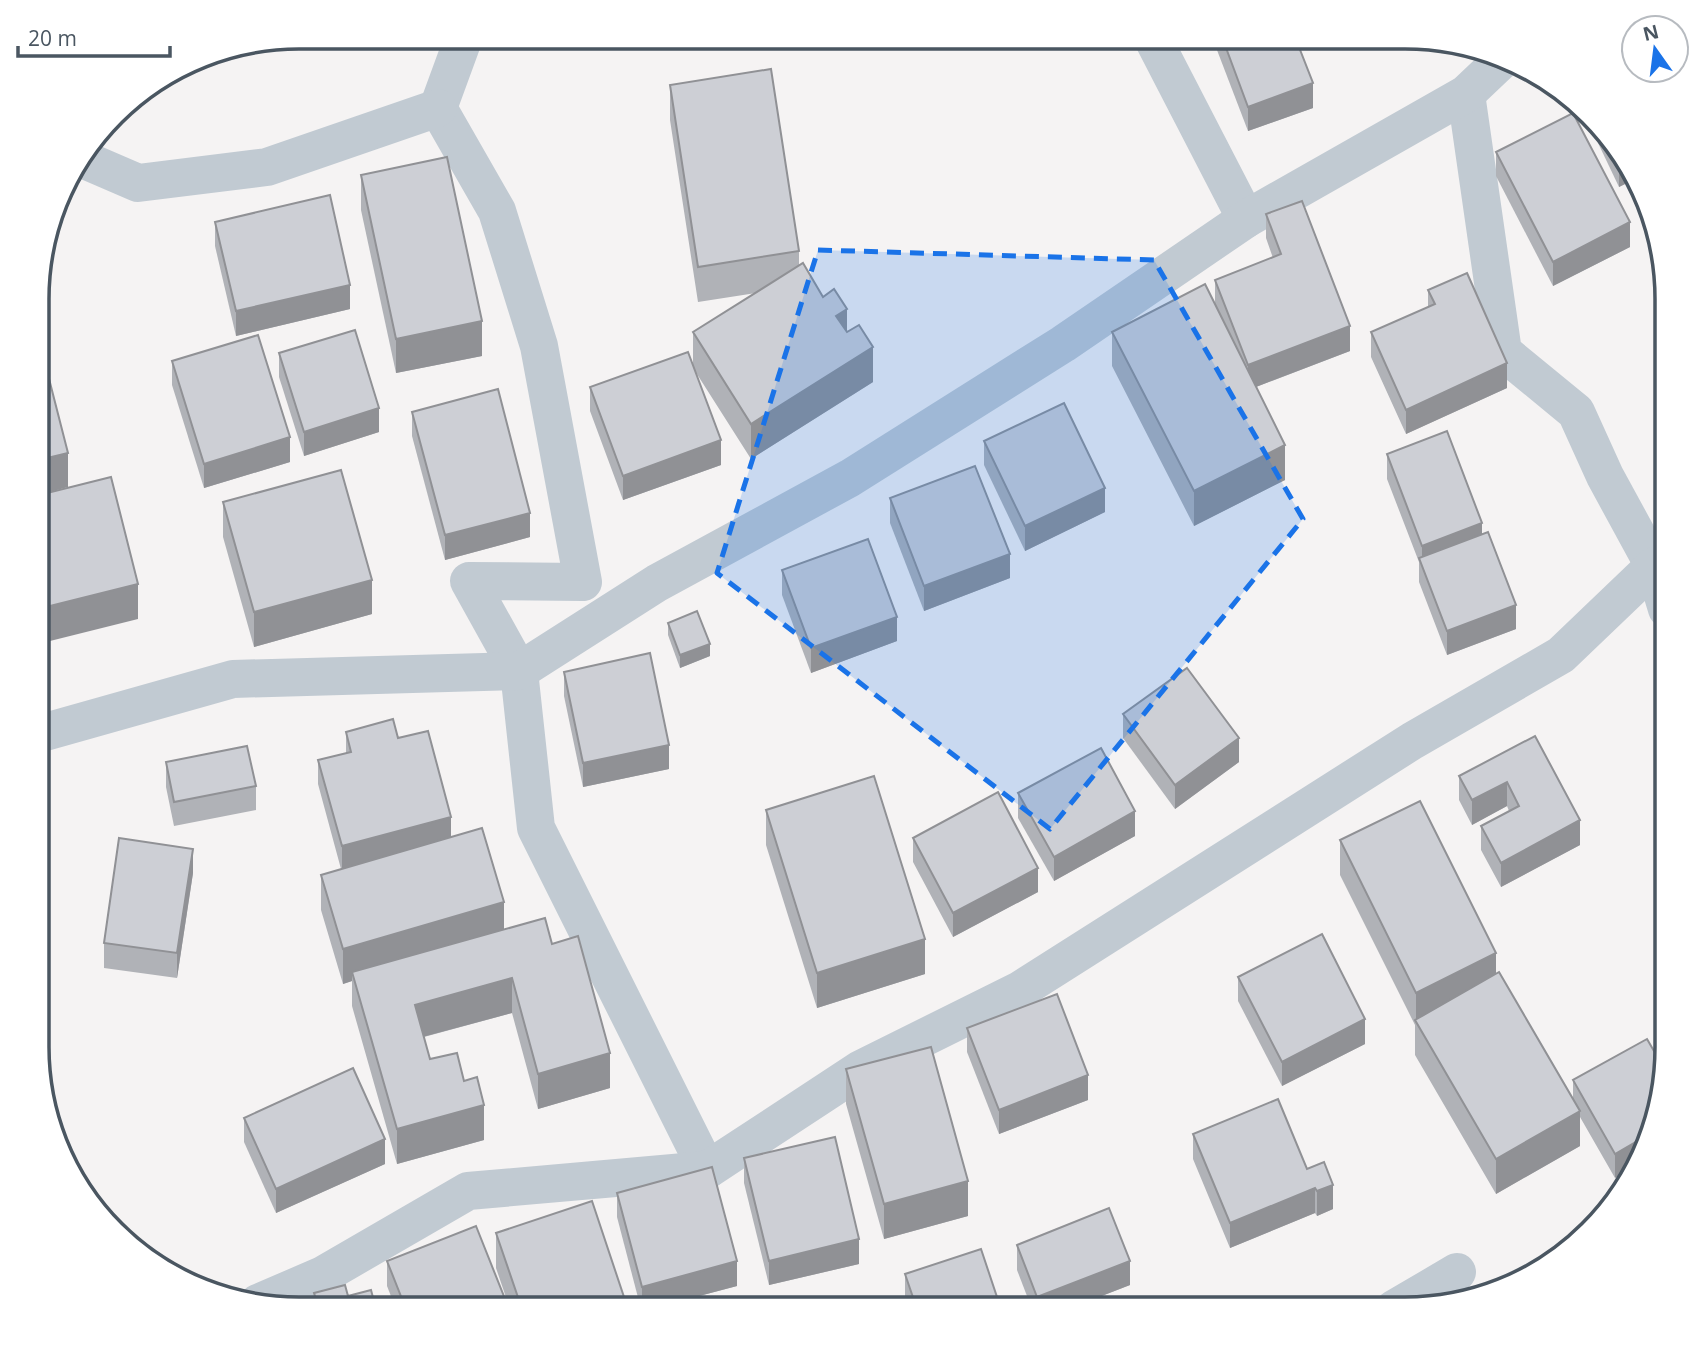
<svg xmlns="http://www.w3.org/2000/svg" width="1704" height="1346" font-family="'Open Sans',sans-serif">
<rect width="100%" height="100%" fill="#f5f3f3"/>
<g fill="none" stroke-linecap="round" stroke-linejoin="round">
<g stroke="#c1cad2" stroke-width="38">
<polyline points="464,37 438,108 497,211 539,346 583,582 469,581 519,671 536,828 707,1170"/>
<polyline points="1152,37 1246,219"/>
<polyline points="1466,94 1503,352 1576,412 1605,476 1654,566 1667,609"/>
<polyline points="80,158 138,183 267,167 438,108"/>
<polyline points="38,734 233,679 519,671 657,583 850,478 1063,344 1246,219 1466,94 1505,57"/>
<polyline points="258,1303 323,1275 468,1191 707,1170 861,1069 1020,990 1412,741 1561,655 1654,566"/>
<polyline points="1394,1309 1457,1272"/>
</g>
</g>
<g fill="#b0b2b7">
<polygon points="1212,37 1295,37 1313,108 1248,131"/>
<polygon points="670,85 799,251 799,266 823,297 847,332 873,382 751,459 695,371 721,465 623,500 590,411 590,387 693,365 693,332 756,293 698,302 670,120"/>
<polygon points="1579,103 1637,178 1619,187"/>
<polygon points="1496,152 1630,247 1553,286 1496,176"/>
<polygon points="361,175 482,356 396,373 361,210"/>
<polygon points="1266,214 1350,351 1256,387 1285,480 1194,526 1112,366 1112,332 1215,304 1215,280 1273,258 1266,238"/>
<polygon points="215,222 350,309 236,336 215,246"/>
<polygon points="1428,290 1507,388 1406,434 1371,357 1371,332 1428,307"/>
<polygon points="279,353 379,432 304,456 279,377"/>
<polygon points="172,361 290,462 204,488 172,385"/>
<polygon points="412,412 530,537 445,560 412,436"/>
<polygon points="984,441 1105,512 1025,551 984,465"/>
<polygon points="1387,454 1482,534 1516,629 1447,655 1419,582 1419,562 1387,479"/>
<polygon points="890,498 1010,578 924,611 890,523"/>
<polygon points="223,502 372,614 254,647 223,537"/>
<polygon points="782,570 897,641 811,673 782,595"/>
<polygon points="668,623 710,656 680,668 668,635"/>
<polygon points="564,672 669,769 583,787 564,696"/>
<polygon points="1123,714 1239,762 1175,809 1123,738"/>
<polygon points="346,732 398,738 451,837 504,930 552,944 610,1088 538,1109 512,1013 424,1037 430,1059 464,1081 484,1140 397,1164 352,1006 352,981 343,984 321,910 321,875 341,869 318,784 318,760 346,753"/>
<polygon points="1535,736 1580,845 1501,887 1481,850 1481,826 1509,811 1507,806 1472,825 1459,800 1459,776"/>
<polygon points="166,762 256,786 256,810 174,826 166,787"/>
<polygon points="1018,793 1135,836 1054,881 1018,818"/>
<polygon points="766,810 925,974 817,1008 766,845"/>
<polygon points="913,838 1038,892 953,937 913,862"/>
<polygon points="1340,840 1496,974 1573,1099 1573,1080 1647,1039 1615,1178 1580,1117 1580,1146 1496,1194 1415,1055 1415,1025 1340,875"/>
<polygon points="193,873 177,978 104,968 104,943"/>
<polygon points="1238,977 1365,1044 1282,1086 1238,1001"/>
<polygon points="967,1028 1088,1100 999,1134 967,1052"/>
<polygon points="846,1069 968,1216 884,1239 846,1104"/>
<polygon points="244,1118 385,1164 276,1213 244,1142"/>
<polygon points="1193,1134 1307,1169 1333,1209 1317,1216 1315,1213 1230,1248 1193,1159"/>
<polygon points="744,1158 859,1264 769,1285 744,1183"/>
<polygon points="617,1193 737,1286 650,1309 641,1309 617,1217"/>
<polygon points="496,1233 628,1309 510,1309 496,1268"/>
<polygon points="1017,1245 1130,1285 1068,1309 1032,1309 1017,1270"/>
<polygon points="387,1261 509,1309 396,1309 387,1286"/>
<polygon points="905,1274 1001,1309 905,1309"/>
<polygon points="314,1293 348,1296 376,1309 313,1309 314,1306"/>
</g>
<g fill="#909195">
<polygon points="1313,83 1313,108 1248,131 1248,107"/>
<polygon points="1623,161 1637,178 1619,187 1619,162"/>
<polygon points="1630,222 1630,247 1553,286 1553,262"/>
<polygon points="350,285 350,309 236,336 236,311"/>
<polygon points="847,309 847,344 836,316"/>
<polygon points="482,321 482,356 396,373 396,339"/>
<polygon points="1350,326 1350,351 1248,390 1248,365"/>
<polygon points="873,347 873,382 751,459 751,424"/>
<polygon points="1507,363 1507,388 1406,434 1406,410"/>
<polygon points="379,408 379,432 304,456 304,432"/>
<polygon points="290,437 290,462 204,488 204,464"/>
<polygon points="721,440 721,465 623,500 623,476"/>
<polygon points="1285,445 1285,480 1194,526 1194,491"/>
<polygon points="68,453 68,487 39,495 39,460"/>
<polygon points="1105,488 1105,512 1025,551 1025,526"/>
<polygon points="530,513 530,537 445,560 445,535"/>
<polygon points="1482,523 1482,547 1422,566 1422,546"/>
<polygon points="1010,554 1010,578 924,611 924,586"/>
<polygon points="372,580 372,614 254,647 254,612"/>
<polygon points="138,584 138,619 38,644 38,609"/>
<polygon points="1516,605 1516,629 1447,655 1447,631"/>
<polygon points="897,617 897,641 811,673 811,648"/>
<polygon points="710,644 710,656 680,668 680,655"/>
<polygon points="1239,738 1239,762 1175,809 1175,785"/>
<polygon points="669,745 669,769 583,787 583,763"/>
<polygon points="1507,782 1507,806 1472,825 1472,800"/>
<polygon points="1135,811 1135,836 1054,881 1054,857"/>
<polygon points="451,817 451,842 342,871 342,846"/>
<polygon points="1580,820 1580,845 1501,887 1501,863"/>
<polygon points="193,849 193,873 177,978 177,953"/>
<polygon points="1038,868 1038,892 953,937 953,913"/>
<polygon points="504,902 504,937 352,972 352,981 343,984 343,949"/>
<polygon points="925,939 925,974 817,1008 817,973"/>
<polygon points="1496,953 1496,987 1416,1022 1416,993"/>
<polygon points="512,978 512,1013 415,1039 415,1005"/>
<polygon points="1365,1019 1365,1044 1282,1086 1282,1062"/>
<polygon points="610,1053 610,1088 538,1109 538,1074"/>
<polygon points="1088,1075 1088,1100 999,1134 999,1110"/>
<polygon points="484,1105 484,1140 397,1164 397,1129"/>
<polygon points="1580,1111 1580,1146 1496,1194 1496,1159"/>
<polygon points="1651,1133 1647,1148 1636,1166 1615,1178 1615,1154"/>
<polygon points="385,1139 385,1164 276,1213 276,1189"/>
<polygon points="968,1181 968,1216 884,1239 884,1204"/>
<polygon points="1333,1185 1333,1209 1317,1216 1317,1191"/>
<polygon points="1315,1188 1315,1213 1230,1248 1230,1223"/>
<polygon points="859,1239 859,1264 769,1285 769,1261"/>
<polygon points="737,1261 737,1286 650,1309 642,1309 642,1287"/>
<polygon points="1130,1261 1130,1285 1068,1309 1037,1309 1037,1297"/>
</g>
<g fill="#cdcfd5" stroke="#909195" stroke-width="2">
<polygon points="1222,37 1295,37 1313,83 1248,107"/>
<polygon points="771,69 799,251 698,267 670,85"/>
<polygon points="1573,113 1630,222 1553,262 1496,152"/>
<polygon points="1609,143 1623,161 1619,162"/>
<polygon points="447,157 482,321 396,339 361,175"/>
<polygon points="330,195 350,285 236,311 215,222"/>
<polygon points="1302,201 1350,326 1248,365 1215,280 1281,254 1266,214"/>
<polygon points="803,263 823,297 834,289 847,309 836,316 847,332 859,325 873,347 751,424 693,332"/>
<polygon points="1467,273 1507,363 1406,410 1371,332 1435,304 1428,290"/>
<polygon points="1205,284 1285,445 1194,491 1112,332"/>
<polygon points="355,330 379,408 304,432 279,353"/>
<polygon points="258,335 290,437 204,464 172,361"/>
<polygon points="688,352 721,440 623,476 590,387"/>
<polygon points="46,367 68,453 39,460 39,369"/>
<polygon points="498,389 530,513 445,535 412,412"/>
<polygon points="1064,403 1105,488 1025,526 984,441"/>
<polygon points="1447,431 1482,523 1422,546 1387,454"/>
<polygon points="975,466 1010,554 924,586 890,498"/>
<polygon points="341,470 372,580 254,612 223,502"/>
<polygon points="111,477 138,584 38,609 39,495"/>
<polygon points="1488,532 1516,605 1447,631 1419,558"/>
<polygon points="868,539 897,617 811,648 782,570"/>
<polygon points="697,611 710,644 680,655 668,623"/>
<polygon points="650,653 669,745 583,763 564,672"/>
<polygon points="1187,668 1239,738 1175,785 1123,714"/>
<polygon points="393,719 398,738 428,731 451,817 342,846 318,760 351,752 346,732"/>
<polygon points="1535,736 1580,820 1501,863 1481,826 1519,806 1507,782 1472,800 1459,776"/>
<polygon points="247,746 256,786 174,802 166,762"/>
<polygon points="1101,748 1135,811 1054,857 1018,793"/>
<polygon points="874,776 925,939 817,973 766,810"/>
<polygon points="998,792 1038,868 953,913 913,838"/>
<polygon points="1420,801 1496,953 1416,993 1340,840"/>
<polygon points="482,828 504,902 343,949 321,875"/>
<polygon points="119,838 193,849 177,953 104,943"/>
<polygon points="545,918 552,944 578,936 610,1053 538,1074 512,978 415,1005 430,1059 457,1053 464,1081 477,1077 484,1105 397,1129 352,972"/>
<polygon points="1322,934 1365,1019 1282,1062 1238,977"/>
<polygon points="1499,972 1580,1111 1496,1159 1415,1020"/>
<polygon points="1057,994 1088,1075 999,1110 967,1028"/>
<polygon points="1647,1039 1665,1070 1651,1133 1615,1154 1573,1080"/>
<polygon points="931,1047 968,1181 884,1204 846,1069"/>
<polygon points="353,1068 385,1139 276,1189 244,1118"/>
<polygon points="1278,1099 1307,1169 1324,1162 1333,1185 1317,1191 1315,1188 1230,1223 1193,1134"/>
<polygon points="835,1137 859,1239 769,1261 744,1158"/>
<polygon points="712,1167 737,1261 642,1287 617,1193"/>
<polygon points="592,1201 628,1309 522,1309 496,1233"/>
<polygon points="1109,1208 1130,1261 1037,1297 1017,1245"/>
<polygon points="476,1226 509,1309 406,1309 387,1261"/>
<polygon points="981,1249 1001,1309 917,1309 905,1274"/>
<polygon points="345,1285 348,1296 371,1290 376,1309 314,1309 313,1307 318,1305 314,1293"/>
</g>
<path fill="#1a73e8" fill-opacity="0.2" stroke="#1a73e8" stroke-width="5" stroke-dasharray="14 9" stroke-linejoin="round" d="M818,250L1154,260L1303,519L1050,829L717,573Z"/>
<path d="M0 0H1704V1346H0ZM299 49H1405A250 250 0 0 1 1655 299V1047A250 250 0 0 1 1405 1297H299A250 250 0 0 1 49 1047V299A250 250 0 0 1 299 49Z" fill="#fff" fill-rule="evenodd"/>
<path fill="none" stroke="#4a5661" stroke-width="3.5" d="M299 49H1405A250 250 0 0 1 1655 299V1047A250 250 0 0 1 1405 1297H299A250 250 0 0 1 49 1047V299A250 250 0 0 1 299 49Z"/>
<g transform="translate(1655 49) rotate(346)"><circle r="33" fill="#ffffff" stroke="#b7bbc0" stroke-width="2"/>
<path d="M0-5L12 26L0 18L-12 26Z" fill="#1a73e8"/>
<text y="-10" font-size="19" font-weight="bold" text-anchor="middle" fill="#4a5661">N</text>
</g>
<path d="M18 46v10h152v-10" fill="none" stroke="#4a5661" stroke-width="3.5"/>
<text x="28" y="46" font-size="21" fill="#4a5661" stroke="#ffffff" stroke-width="5" paint-order="stroke">20 m</text>
</svg>
